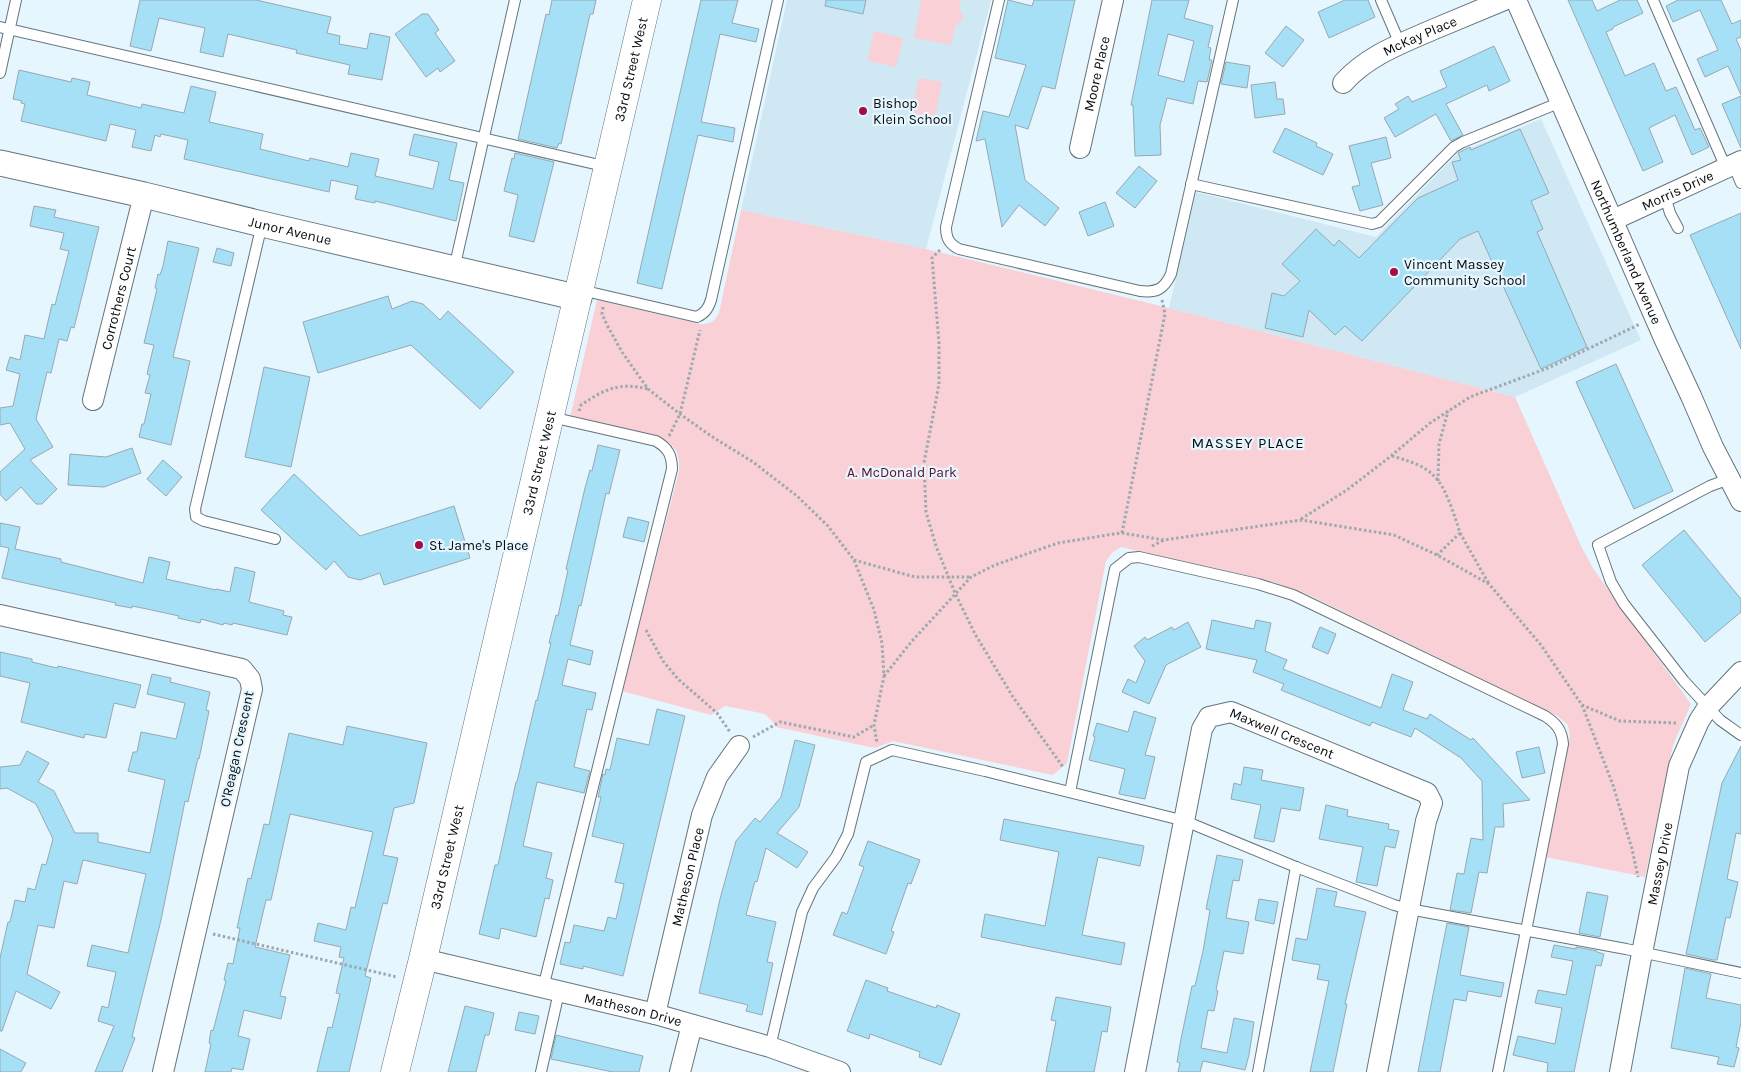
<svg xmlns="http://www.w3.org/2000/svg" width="1741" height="1072" font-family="Karla,sans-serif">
<rect width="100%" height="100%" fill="#e5f6fe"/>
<g fill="#cfe8f3">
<polygon points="787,0 991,0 926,249 741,210"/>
<polygon points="1541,119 1641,340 1515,397 1169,308 1196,192 1376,237 1458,153"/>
</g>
<g fill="#f9d0d6">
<polygon points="920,0 961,0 959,10 963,14 962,21 955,26 951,45 914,38 921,2"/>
<polygon points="874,31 903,38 896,67 868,61"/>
<polygon points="919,78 942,82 935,118 911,114"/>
<path d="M741,210L926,249L1169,308L1515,397L1582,548L1594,570L1691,704L1673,745L1645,877L1546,857L1570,737L1568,725L1558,716L1311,596L1271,581L1121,547L1113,552L1106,561L1067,763L1053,775L893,741L875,748L776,727L772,721L765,714L741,709L725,706L711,715L622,691L679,471C680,454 676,444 660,438L570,418L597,300L700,324C710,324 714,322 719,313Z"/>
</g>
<g fill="#a6e0f7" stroke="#98a8af" fill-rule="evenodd">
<polygon points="140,0 256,0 331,17 327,33 340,36 339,44 367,49 370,33 390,37 382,80 348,74 350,65 296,53 297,50 228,34 223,57 200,52 205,28 159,18 151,51 130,46"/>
<polygon points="552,0 596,0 593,14 590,14 561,144 559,143 557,148 518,139 546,14 549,15"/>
<polygon points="701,0 738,0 732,23 759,29 756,42 720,34 701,122 735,128 733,142 698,135 662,289 637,283"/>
<polygon points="826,0 866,0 863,14 825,6"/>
<polygon points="1008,0 1032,6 1034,0 1075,0 1055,89 1042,86 1028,129 1015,125 1025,180 1059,208 1045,226 1019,205 1002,227 985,139 976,141 983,111 1009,117 1026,65 995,58"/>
<path d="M1152,0H1189L1184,18L1213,26L1208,47L1211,48L1209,60H1212L1207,82L1198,81L1193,104L1167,98L1160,125L1161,155L1135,156L1133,105H1131ZM1168,34L1194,41L1184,82L1158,75Z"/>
<polygon points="1345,0 1368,0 1375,17 1329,38 1318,12"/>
<polygon points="1568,0 1592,0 1597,11 1620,0 1637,0 1643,13 1613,27 1613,29 1606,32 1625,76 1654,63 1666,91 1676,87 1695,130 1700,128 1709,147 1692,155 1675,115 1649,128 1663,162 1643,171"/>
<polygon points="1678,0 1721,0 1732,24 1741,20 1741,37 1736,39 1741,50 1741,95 1728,66 1705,77 1697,59 1718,50 1700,10 1673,22 1666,6"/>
<polygon points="422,14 428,14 439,30 435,33 455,61 440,72 438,68 426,77 395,34"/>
<polygon points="1286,26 1304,40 1283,67 1265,53"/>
<polygon points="1494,46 1510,81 1489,91 1487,85 1446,104 1463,135 1451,141 1436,114 1395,137 1384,118 1399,109 1395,104 1408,96 1412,102 1447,87 1440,71"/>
<polygon points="1226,62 1250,66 1247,88 1221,84"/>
<polygon points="19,70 71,82 72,78 90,82 87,95 141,108 142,104 184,113 191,86 216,92 209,122 263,134 260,149 309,161 310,158 348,167 351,153 379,159 375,176 433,189 439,162 409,155 414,134 457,143 449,180 464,183 456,221 375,201 375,203 355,199 358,186 331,180 329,192 184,159 188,140 161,134 160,137 155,135 151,151 132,147 136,130 110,124 106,141 21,121 25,104 21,103 22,101 13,99"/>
<polygon points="1275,82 1277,99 1283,99 1285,114 1255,118 1251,85"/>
<polygon points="1741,96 1741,148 1722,104"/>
<polygon points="1285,128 1317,143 1316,146 1333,154 1323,175 1273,152"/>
<polygon points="1520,129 1549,193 1531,201 1543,229 1537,232 1587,347 1541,369 1478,231 1460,239 1362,341 1345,326 1335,335 1309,310 1303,337 1265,328 1272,293 1284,296 1300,281 1282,264 1316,229 1334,246 1339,240 1359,258 1418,198 1458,180 1452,162 1461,160 1458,153 1470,147 1471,150"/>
<polygon points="1386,137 1391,158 1371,163 1383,205 1360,211 1352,187 1360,185 1349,146"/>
<polygon points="515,153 554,162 534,242 509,236 518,195 504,191 512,158 514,159"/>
<polygon points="1139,166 1157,181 1135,208 1116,193"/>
<polygon points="1105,202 1114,226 1088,236 1079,212"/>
<polygon points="34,206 56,210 54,217 99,227 74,328 71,327 67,341 59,339 51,373 47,372 36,419 53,447 30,460 57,489 42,504 36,504 21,487 6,501 0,494 0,472 25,449 10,423 0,425 0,408 13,406 20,374 6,370 10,357 20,360 25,335 44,339 52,304 55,305 69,251 60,249 64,233 30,226"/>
<polygon points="1741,213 1741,349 1690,235"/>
<polygon points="168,241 199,248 173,357 190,361 171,445 139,437 142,424 144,424 151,394 145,393 150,375 147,374 154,345 144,343 157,289 155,288 158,274 160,275 163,266"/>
<polygon points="217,248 234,253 231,266 213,262"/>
<polygon points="388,296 392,309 412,301 423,304 440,320 448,311 514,372 480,409 411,345 318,373 303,322"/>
<polygon points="1616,364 1673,491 1634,509 1576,382"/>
<polygon points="264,367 310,377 291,467 245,457"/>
<polygon points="598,445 620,450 609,494 606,493 581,606 579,605 570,645 593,651 590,665 568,659 562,685 596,693 592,710 587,709 574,767 590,771 584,793 537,782 523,846 552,853 546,878 553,880 549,899 545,898 536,937 501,928 499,939 479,934 495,865 498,865 516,782 517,782 536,700 537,701 551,643 549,643 556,615 558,616 568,570 566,569 585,488 590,470 592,471"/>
<polygon points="132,448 141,473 104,487 68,485 70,454 106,457"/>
<polygon points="163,460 182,477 166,496 147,479"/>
<polygon points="294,474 360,536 454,506 470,558 384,585 380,573 360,580 348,577 334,561 326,570 261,510"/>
<polygon points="628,517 649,522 644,542 623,537"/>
<polygon points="0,523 20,527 15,549 61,559 61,562 143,583 149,557 170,562 166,579 216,590 216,589 230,592 235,567 255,572 249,602 284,611 283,615 292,617 287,635 233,623 232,625 224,623 223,625 201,619 200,623 178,618 179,616 147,609 132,606 132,608 115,605 116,603 2,578 9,548 0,546"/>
<polygon points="1684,530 1741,599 1741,612 1705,642 1642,565"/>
<polygon points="1212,620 1254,629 1256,620 1271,623 1265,651 1287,660 1283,669 1381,708 1392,674 1413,682 1403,710 1427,719 1430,714 1471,740 1473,738 1530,800 1503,804 1504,827 1495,827 1487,873 1479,872 1471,913 1450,910 1457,873 1464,874 1471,838 1483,840 1482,781 1461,758 1415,728 1411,737 1372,722 1370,726 1281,690 1284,684 1253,672 1257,660 1206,649"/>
<polygon points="1188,622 1201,647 1166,665 1149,704 1122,692 1128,679 1136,683 1145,661 1134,646 1145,637 1147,640 1172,627 1174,630"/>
<polygon points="1320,627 1336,634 1328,654 1312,647"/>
<polygon points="0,652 32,659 32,662 57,668 58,666 141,685 135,708 114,703 106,738 85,734 84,738 21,722 30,683 0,676"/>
<polygon points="152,674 171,678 170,682 210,692 206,710 209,711 199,759 198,758 188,802 185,801 161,920 132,1037 135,1038 122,1072 95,1072 114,1026 98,1021 102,1006 108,1008 116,972 87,966 92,945 128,953 146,874 83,860 77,884 64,881 54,928 38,925 27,974 60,992 51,1009 16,991 2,1031 0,1031 0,958 8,922 10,922 15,900 25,902 28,888 35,890 42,864 46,865 53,839 36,804 7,788 0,789 0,767 20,765 27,751 49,763 38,782 54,791 75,833 98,833 98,842 150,853 165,780 128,771 133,752 137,752 141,732 176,739 185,703 147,694"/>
<polygon points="657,709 685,716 623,976 583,966 583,969 560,964 565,942 570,943 574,925 604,931 608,917 616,919 624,884 615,882 624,844 592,836 601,797 598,797 603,774 605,775 606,769 610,770 617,738 649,745"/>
<polygon points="1134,711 1156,718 1145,755 1155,757 1145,799 1119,794 1125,769 1089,760 1095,737 1093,736 1097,723 1128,732"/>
<polygon points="347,726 427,743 414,803 394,808 383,855 398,858 387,904 383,903 365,976 371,978 349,1072 317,1072 328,1027 332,1028 340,994 336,993 344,958 339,957 341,947 314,941 318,923 346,930 351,907 355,908 373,832 290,814 271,900 266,900 255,947 290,955 280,996 286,997 281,1019 244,1010 238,1036 250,1039 243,1070 232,1068 231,1072 205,1072 211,1044 209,1043 211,1030 213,1031 226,981 224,980 228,963 233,964 240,928 237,928 248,878 251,879 264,824 269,825 289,733 343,745"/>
<polygon points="795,740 815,745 799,807 777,833 808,852 797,868 766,848 757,882 755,881 746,915 776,922 767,962 773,963 762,1015 746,1011 748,1005 699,993 720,899 736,841 755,818 760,822 781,797"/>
<polygon points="1741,746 1741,834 1736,833 1727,879 1738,882 1730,918 1726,917 1717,960 1713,960 1686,954 1722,783"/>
<polygon points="1539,747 1545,773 1522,778 1516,752"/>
<polygon points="1244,767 1263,770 1261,780 1304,788 1300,811 1281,808 1274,842 1254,838 1261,805 1231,799 1234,783 1241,785"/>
<polygon points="1326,805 1348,810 1347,816 1389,824 1388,829 1399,831 1395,848 1385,846 1377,886 1356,882 1363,847 1319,839"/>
<polygon points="1004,819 1144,846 1140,866 1098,857 1082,935 1125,943 1121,965 981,937 985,914 1045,926 1059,852 1000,840"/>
<polygon points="868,841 920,860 911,884 908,883 891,931 894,932 886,954 833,935 842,912 847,914 864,867 859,865"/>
<polygon points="1217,855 1243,860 1239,881 1233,880 1226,918 1249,922 1243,954 1224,951 1216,990 1218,991 1214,1011 1208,1010 1201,1048 1227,1053 1234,1018 1254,1022 1249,1055 1245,1070 1203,1061 1200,1072 1178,1072 1180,1063 1177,1062 1181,1039 1192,986 1195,986 1203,951 1210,910 1206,909"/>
<polygon points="1317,888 1337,892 1334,906 1366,912 1345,1004 1347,1004 1333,1072 1310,1072 1329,981 1317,979 1320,965 1292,960 1296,938 1307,940"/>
<polygon points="1587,892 1608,896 1600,937 1579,933"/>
<polygon points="1259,899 1278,902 1274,924 1255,920"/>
<polygon points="1447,923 1469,927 1460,975 1504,983 1501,997 1468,991 1466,1001 1454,999 1440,1072 1418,1072"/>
<polygon points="1554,945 1576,949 1576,947 1597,951 1597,952 1604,954 1601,966 1596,965 1574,1072 1547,1072 1548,1063 1513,1055 1518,1036 1555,1044 1562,1008 1535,1003 1538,990 1566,995 1573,961 1551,957"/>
<polygon points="1685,968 1711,974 1706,998 1741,1005 1741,1022 1736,1047 1739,1048 1734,1067 1717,1064 1719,1057 1671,1048"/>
<polygon points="866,980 888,988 887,991 936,1008 937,1005 960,1014 941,1065 919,1057 920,1052 870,1034 869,1039 847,1031"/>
<polygon points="1056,997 1111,1007 1107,1032 1102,1031 1094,1072 1046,1072 1056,1021 1051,1020"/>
<polygon points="465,1006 494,1013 489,1035 485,1035 476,1072 448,1072"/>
<polygon points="519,1012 539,1016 535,1034 515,1030"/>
<polygon points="556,1035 643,1056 639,1072 613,1072 551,1059"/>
<polygon points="0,1049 26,1063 21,1072 0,1072"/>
</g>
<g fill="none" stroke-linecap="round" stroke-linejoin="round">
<g stroke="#65747b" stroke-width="12">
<g id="service">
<path d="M999,0L946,227C946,238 949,244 959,249L1140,291C1157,293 1164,289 1171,274L1233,0"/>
<polyline points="1381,0 1400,44"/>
<polyline points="1653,0 1726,168"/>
<polyline points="0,27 608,167"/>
<polyline points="0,73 16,0"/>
<polyline points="1733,164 1741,183"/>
<polyline points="1191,184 1372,224 1379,222 1454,147 1463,142 1561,102"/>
<polyline points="1665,196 1670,213 1678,228"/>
<polyline points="262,224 195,509 196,517 204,521 275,539"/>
<polyline points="454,269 515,0"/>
<path d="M581,290L697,317C705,313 708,309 711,300L778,0"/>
<polyline points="1729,479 1710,486 1598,545 1611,582 1624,604 1684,681 1720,720 1741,735"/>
<path d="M1070,792L1115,569L1129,558L1139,557L1258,584L1293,595L1545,716C1556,723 1562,730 1563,744L1498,1072"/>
<path d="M543,988L672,469C672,455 668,448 656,441L551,417"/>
<polyline points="770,1047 802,912 813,888 836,857 848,834 866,762 892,750 985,771 1185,821 1296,867 1394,905 1409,909 1626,949 1741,973"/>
<polyline points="541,1072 559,992"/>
<polyline points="1258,1072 1296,867"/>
</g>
</g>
<g stroke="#65747b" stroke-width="22">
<g id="minor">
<path id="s1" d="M1516,0L1664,338L1691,396L1713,447L1741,501"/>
<path id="s2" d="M1343,83C1367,56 1400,44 1432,30C1456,20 1480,10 1504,0"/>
<path id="s3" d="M1080,148L1113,0"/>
<path id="s4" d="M1613,220L1741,161"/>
<path id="s5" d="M93,400L144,195"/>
<polyline points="0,615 242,669 250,679 252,689 163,1072"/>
<path id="s6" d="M423,959L655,1014L770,1047L840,1072"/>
<path id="s7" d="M655,1014L702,815L717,777L739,746"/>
<polyline points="680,1072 692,1025"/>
<path id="s8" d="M1135,1072L1202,729L1209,717L1231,712L1427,793L1432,803L1426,821L1377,1072"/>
<path id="s9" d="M1620,1072L1642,953L1679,766L1699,721L1708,707L1741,672"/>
</g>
</g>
<g stroke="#65747b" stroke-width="27">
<g id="tertiary">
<path id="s10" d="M0,163L144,195L262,224L579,298"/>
</g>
</g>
<g stroke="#65747b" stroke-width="29">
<g id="secondary">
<path id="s11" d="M395,1072L423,959L647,0"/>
</g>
</g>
<g stroke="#9ca9af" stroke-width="3" stroke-dasharray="2.5 2.5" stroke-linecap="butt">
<polyline points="940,250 932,258 939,343 939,384 924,463 926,512 936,546 955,593 975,634 1013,697 1063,767"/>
<polyline points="603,307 602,314 607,325 622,352 648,389 680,414 711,436 753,462 797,496 828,526 854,560 874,610 882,643 884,676 874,725 877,743"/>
<path d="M579,411L581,405C605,389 619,382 648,389"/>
<polyline points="669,436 680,414 700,330"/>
<path d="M1392,456C1406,460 1424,465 1434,476C1446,487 1455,517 1460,533L1437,555"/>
<polyline points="1438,481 1439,444 1448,411"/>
<polyline points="1301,519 1347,490 1391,456 1430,423 1470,397 1548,368 1640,324"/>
<polyline points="1122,533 1165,314 1162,300"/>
<polyline points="1460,533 1489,584"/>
<polyline points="1152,546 1164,540"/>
<polyline points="854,560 915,577 970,577"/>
<polyline points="646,630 663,661 678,679 717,713 730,732"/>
<polyline points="884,676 912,641 971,577 995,565 1058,543 1114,534 1122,533 1164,540 1301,520 1394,535 1437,555 1489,584 1541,645 1582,705 1620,721 1677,723"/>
<polyline points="1582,705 1613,785 1632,849 1638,877"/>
<polyline points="753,737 780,722 854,737 874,725"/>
<polyline points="213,934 397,977"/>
</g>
<use href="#service" stroke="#fff" stroke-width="10"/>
<use href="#minor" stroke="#fff" stroke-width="20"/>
<use href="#tertiary" stroke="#fff" stroke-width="25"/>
<use href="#secondary" stroke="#fff" stroke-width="28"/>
</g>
<g fill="#a30c47" stroke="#e5f6fe" stroke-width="2">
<circle cx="863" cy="111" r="5"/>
<circle cx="1394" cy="272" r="5"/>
<circle cx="419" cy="545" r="5"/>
</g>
<g text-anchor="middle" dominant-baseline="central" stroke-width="4.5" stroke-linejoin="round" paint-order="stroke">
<g font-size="14" fill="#070c0f" stroke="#e5f6fe">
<text stroke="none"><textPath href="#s2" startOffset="91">McKay Place</textPath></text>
<text stroke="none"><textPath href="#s11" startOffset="1030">33rd Street West</textPath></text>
<text stroke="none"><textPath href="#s3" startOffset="76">Moore Place</textPath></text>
<text stroke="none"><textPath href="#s4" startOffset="71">Morris Drive</textPath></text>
<text stroke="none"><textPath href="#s10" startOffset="298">Junor Avenue</textPath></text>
<text stroke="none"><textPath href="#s1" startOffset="275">Northumberland Avenue</textPath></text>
<text stroke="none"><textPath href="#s5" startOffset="105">Corrothers Court</textPath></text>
<text stroke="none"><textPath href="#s11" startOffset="626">33rd Street West</textPath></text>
<text stroke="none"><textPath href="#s8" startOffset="441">Maxwell Crescent</textPath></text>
<text transform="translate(237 749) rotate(-78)">O'Reagan Crescent</text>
<text stroke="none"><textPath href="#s11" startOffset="221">33rd Street West</textPath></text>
<text stroke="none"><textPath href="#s9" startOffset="212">Massey Drive</textPath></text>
<text stroke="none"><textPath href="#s7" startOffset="141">Matheson Place</textPath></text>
<text stroke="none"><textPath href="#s6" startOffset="216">Matheson Drive</textPath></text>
</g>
<g font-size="14" fill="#070c0f" stroke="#e5f6fe" text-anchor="start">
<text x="873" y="103">Bishop<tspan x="873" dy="16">Klein School</tspan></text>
<text x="1404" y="264">Vincent Massey<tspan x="1404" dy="16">Community School</tspan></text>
<text x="429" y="545">St. Jame's Place</text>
</g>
<g font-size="14" fill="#5e0e29" stroke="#e5f6fe">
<text x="902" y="472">A. McDonald Park</text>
</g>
<g font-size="15" letter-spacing="1" fill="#070c0f" stroke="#e5f6fe">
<text x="1248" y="443">MASSEY PLACE</text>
</g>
</g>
</svg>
